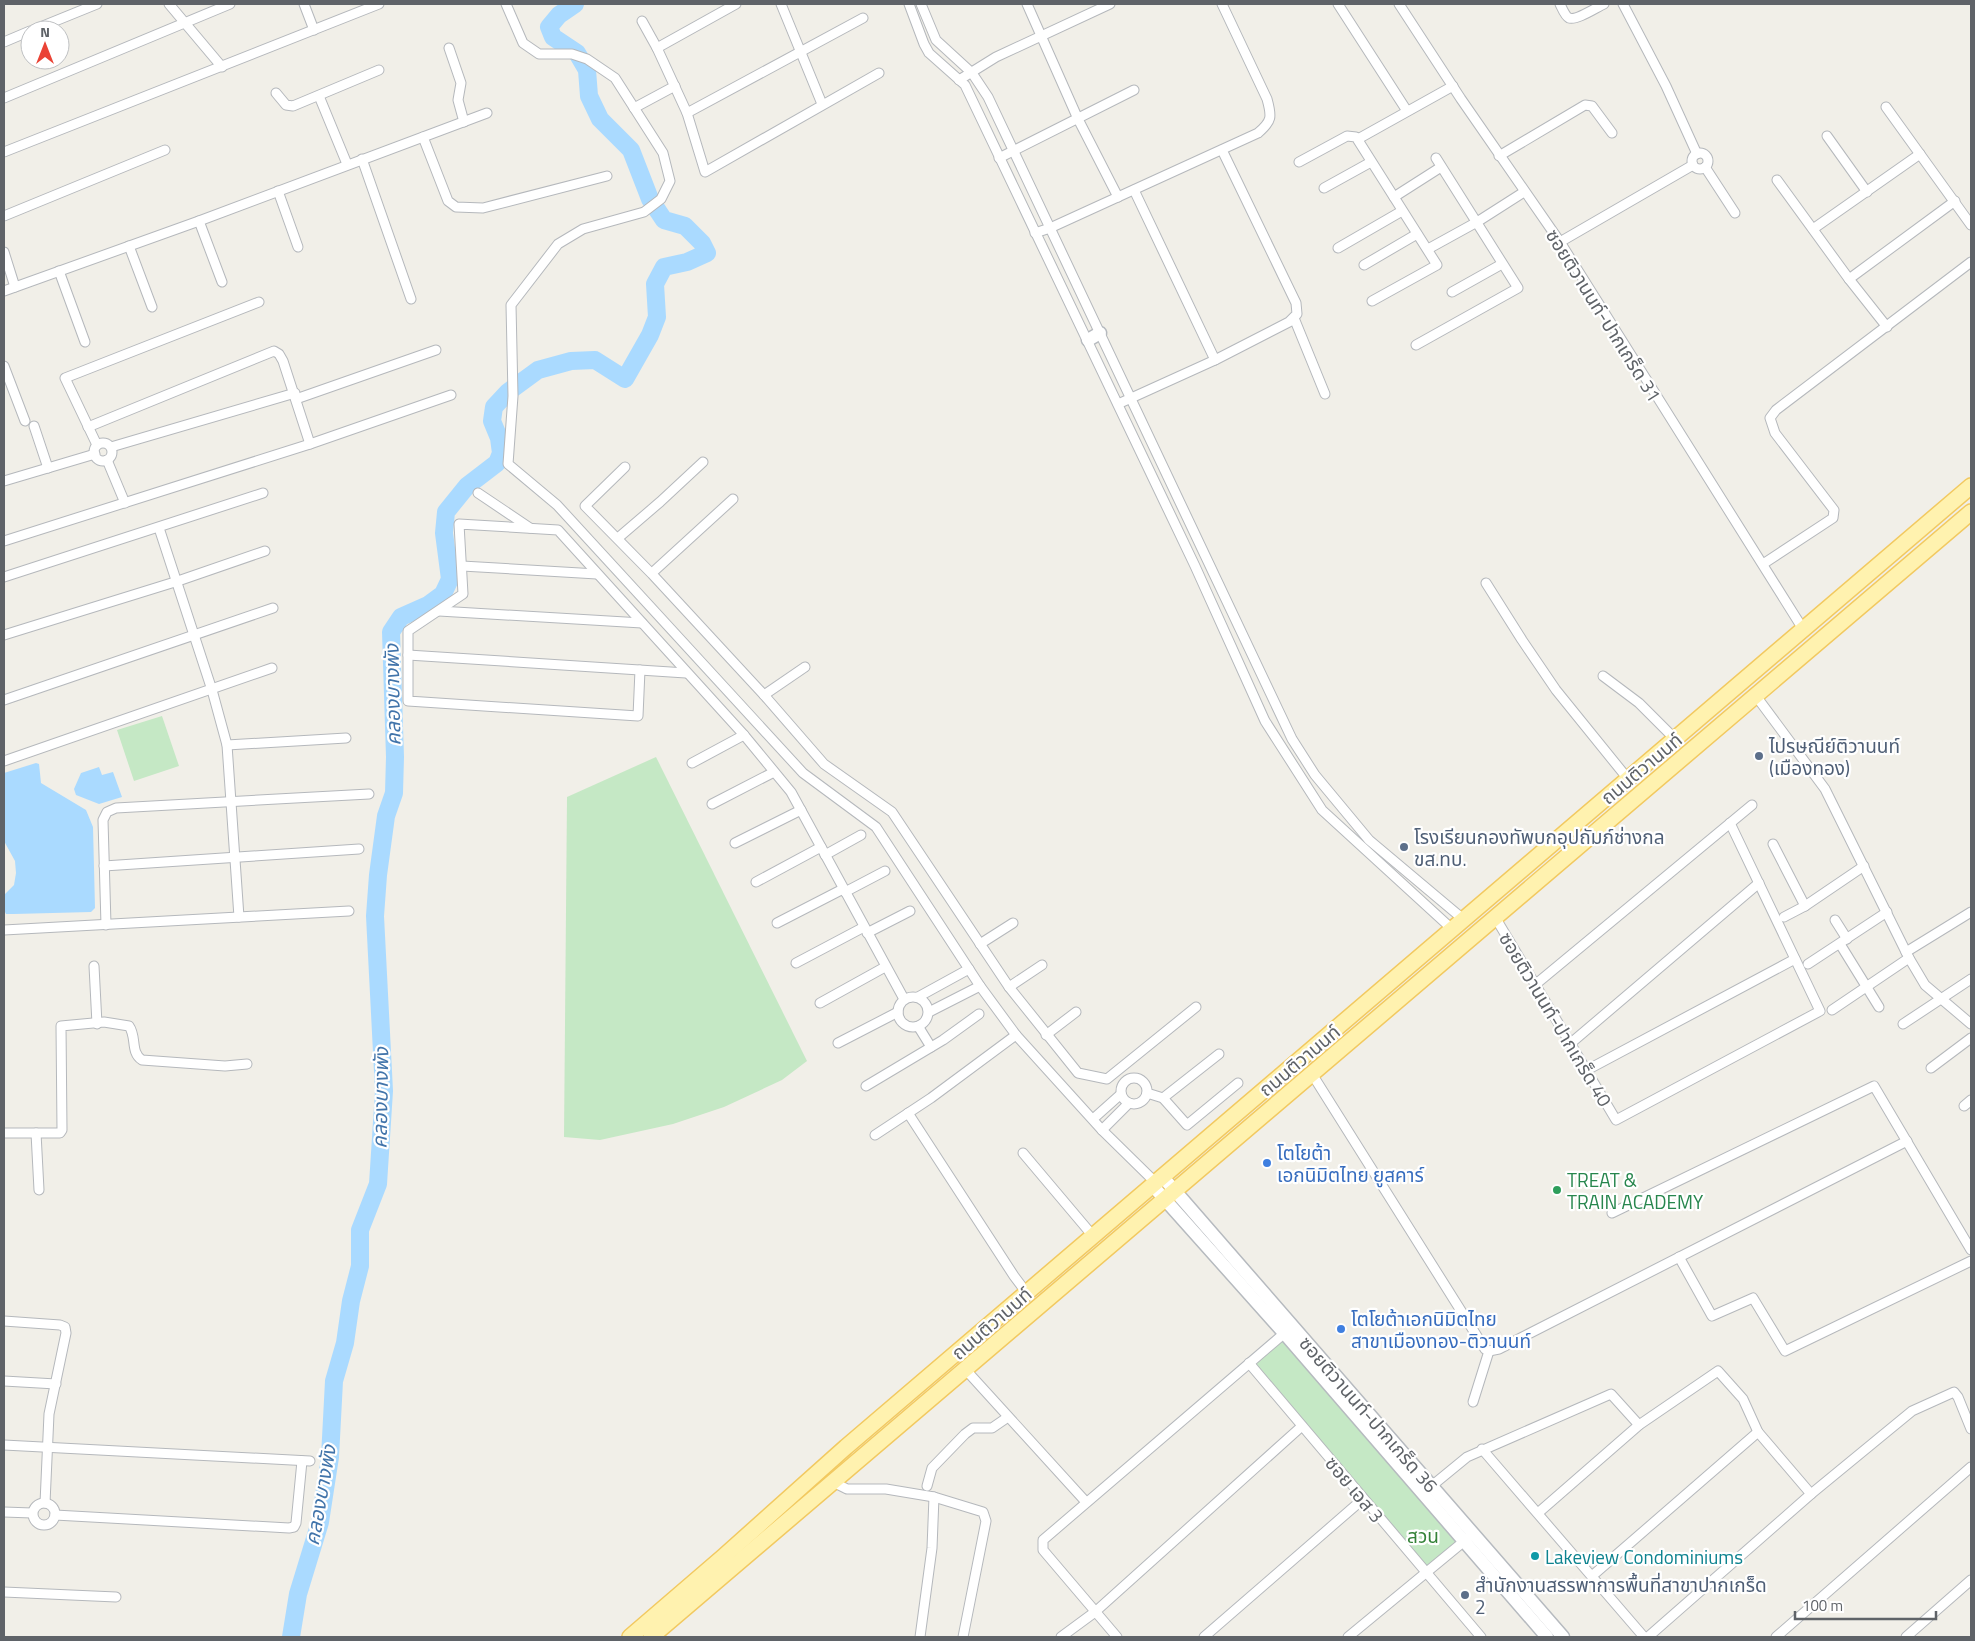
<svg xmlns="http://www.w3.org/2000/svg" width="1975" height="1641" font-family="'Titillium Web','Noto Sans Thai',sans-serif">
<rect width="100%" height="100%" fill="#f1efe8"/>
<g fill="#c5e8c5">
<polygon points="162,716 179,766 134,781 117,730"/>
<polygon points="656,757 807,1061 782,1080 724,1107 673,1124 600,1140 564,1137 567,797"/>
<polygon points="1281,1338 1459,1544 1426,1572 1249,1363"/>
</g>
<g fill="#aadaff">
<polygon points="36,763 39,764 41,783 86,810 93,827 95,908 91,912 14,914 6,914 4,910 4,895 14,885 16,873 15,861 4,841 4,773"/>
<polygon points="99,767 102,775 113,772 122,797 99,804 76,795 74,789 81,773"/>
</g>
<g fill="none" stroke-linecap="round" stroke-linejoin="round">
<polyline stroke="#aadaff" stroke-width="18" points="291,1637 298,1594 320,1522 330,1457 334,1381 345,1343 351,1301 360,1266 360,1230 378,1184 384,1091 375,916 378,875 386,816 394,793 395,757 391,632 401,617 428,605 443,594 450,579 444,533 446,512 467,486 497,463 501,453 499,438 492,421 494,407 508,392 538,370 571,361 595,360 625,379 650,335 657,317 655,284 664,267 687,262 707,253 702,243 685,226 664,220 650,199 631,150 600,119 589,96 587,70 577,53 553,37 549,27 559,15 575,4"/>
<g stroke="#b5b8bc" stroke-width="11">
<g id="street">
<polyline points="169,4 222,67"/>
<polyline points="304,4 314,30"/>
<polyline points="506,4 523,43 539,54 572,54 587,59 615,78 663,153 670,181 661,199 644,212 583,229 558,244 511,305 513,396 508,464 557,505 803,773 876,827 980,986 1016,1035 1102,1130 1155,1182"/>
<polyline points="736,4 657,48 687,113 705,172 879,73"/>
<polyline points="781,4 822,104"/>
<polyline points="909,4 924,44 929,53 965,85 1195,566 1265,721 1322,810 1452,929"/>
<polyline points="921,4 936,40 972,73 988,97 1292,739 1315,775 1369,840 1463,919"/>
<polyline points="1027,4 1078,119 1118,197"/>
<polyline points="1338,4 1407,111"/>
<polyline points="1399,4 1461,99 1560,242 1803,629"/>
<path d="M1560,4C1562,8 1565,16 1569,18C1576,21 1597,7 1604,4"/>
<polyline points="1623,4 1666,86 1697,154"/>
<polyline points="642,21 657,48"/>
<polyline points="33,30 97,4"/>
<polyline points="4,42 30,31"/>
<polyline points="449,48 461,83 458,100 464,122"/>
<polyline points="959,80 996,57 1110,4"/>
<polyline points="276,93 286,105 293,106 379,70"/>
<polyline points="319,96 347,164"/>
<polyline points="4,98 230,4"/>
<polyline points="1886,107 1971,225"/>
<polyline points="634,108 675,86"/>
<polyline points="687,113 863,18"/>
<polyline points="1827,136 1867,192"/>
<polyline points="423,137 448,201 456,207 483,208 607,176"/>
<polyline points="1358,139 1453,86"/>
<polyline points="4,152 379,4"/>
<circle cx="1700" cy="161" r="8"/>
<polyline points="1499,156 1585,105 1592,106 1612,133"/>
<polyline points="999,158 1134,90"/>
<polyline points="362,159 411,299"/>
<polyline points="1299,162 1347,136 1356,137 1437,265 1372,301"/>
<polyline points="1705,167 1735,213"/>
<polyline points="1777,180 1849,279 1887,327"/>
<polyline points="1324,188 1371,162"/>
<polyline points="1134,190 1215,360"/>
<polyline points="278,191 298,247"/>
<polyline points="1394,197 1441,167"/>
<polyline points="4,216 165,150"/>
<polyline points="199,221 222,282"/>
<polyline points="1813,229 1920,154"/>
<path d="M1035,233L1050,228L1258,133C1272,121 1272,117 1267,99L1222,4"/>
<polyline points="1560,242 1693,165"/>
<polyline points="129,246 152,307"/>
<polyline points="1338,248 1402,211"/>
<polyline points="1428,249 1477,222 1524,192"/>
<polyline points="4,252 15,287"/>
<polyline points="1364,265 1417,234"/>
<polyline points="59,271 85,342"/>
<polyline points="1849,279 1955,201"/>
<polyline points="4,291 199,221 487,113"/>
<polyline points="1452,292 1502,264"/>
<polyline points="1294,318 1325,394"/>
<polyline points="1416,345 1518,288 1436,158"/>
<polyline points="4,366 25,421"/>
<polyline points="296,399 436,350"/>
<polyline points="1118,404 1215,360 1289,322 1297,314 1296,303 1222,150"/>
<polyline points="34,426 48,468"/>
<polyline points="88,427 274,351 279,354 283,361 310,444"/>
<circle cx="103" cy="452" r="9"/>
<polyline points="97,445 65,378 259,302"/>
<polyline points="111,447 295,393"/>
<polyline points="107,460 125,503"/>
<polyline points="625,467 585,506 652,574 764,695 824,764 892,812 1009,987 1078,1073 1107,1079 1196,1007"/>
<polyline points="4,481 95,454"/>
<polyline points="478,493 530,528"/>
<polyline points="159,528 212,690 227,745 239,917"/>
<polyline points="618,538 660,502 703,462"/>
<polyline points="4,541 310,444 451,395"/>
<polyline points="1763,564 1833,518 1834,510 1775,433 1770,418 1776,410 1971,262"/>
<polyline points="462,566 597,574"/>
<polyline points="652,573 733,499"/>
<polyline points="4,577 263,493"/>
<polyline points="1486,583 1522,640 1556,690 1628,779"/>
<polyline points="439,611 642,623"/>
<polyline points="4,635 178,581 265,551"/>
<polyline points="408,655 686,673"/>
<polyline points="640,670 638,716 408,701 408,631 463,594 459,524 558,530 744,735 791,792 904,999"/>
<polyline points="1603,676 1639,703 1675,739"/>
<polyline points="764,695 805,667"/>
<polyline points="1756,696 1825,789 1909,958 1925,985 1971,1024"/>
<polyline points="4,700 273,608"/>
<polyline points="227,745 346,738"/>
<polyline points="4,761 272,668"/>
<polyline points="692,763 744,735"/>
<polyline points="712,804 774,772"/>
<polyline points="735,843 801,810"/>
<polyline points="1773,844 1805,906"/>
<polyline points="825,855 861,835"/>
<polyline points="104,866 359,849"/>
<polyline points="756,882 821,847"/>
<polyline points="845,892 885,871"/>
<polyline points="1495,917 1616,1120 1820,1011 1730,823"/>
<polyline points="1784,917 1805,906 1864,866"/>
<polyline points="1835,920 1847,939"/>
<polyline points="777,923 843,889"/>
<polyline points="106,925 103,820 107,812 116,808 369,794"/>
<polyline points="4,930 349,911"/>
<polyline points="867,933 910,911"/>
<polyline points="980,944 1013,923"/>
<polyline points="1840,944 1879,1007"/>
<polyline points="1906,952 1971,912"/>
<polyline points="796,963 864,927"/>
<polyline points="1808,964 1887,912"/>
<polyline points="94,966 97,1024"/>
<polyline points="1536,984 1752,805"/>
<polyline points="1009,987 1042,965"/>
<circle cx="913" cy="1012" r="15"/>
<polyline points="918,997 969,969"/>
<polyline points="820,1003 885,967"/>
<polyline points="1832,1010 1909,958"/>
<polyline points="929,1012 980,986"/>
<polyline points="1903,1024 1971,979"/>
<polyline points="918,1026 931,1047"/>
<polyline points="1046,1035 1076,1012"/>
<polyline points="838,1043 898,1012"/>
<polyline points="1571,1043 1759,883"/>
<polyline points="1931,1068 1971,1038"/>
<polyline points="1587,1070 1795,959"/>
<polyline points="1312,1074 1485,1349 1489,1351 1499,1349 1907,1141"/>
<circle cx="1134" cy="1091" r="13"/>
<polyline points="866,1086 943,1040 979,1014"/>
<polyline points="1147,1093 1163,1098 1187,1125 1238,1083"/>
<polyline points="1163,1098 1219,1054"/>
<polyline points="1964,1106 1971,1100"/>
<polyline points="908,1113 1014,1276 1026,1292"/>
<polyline points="1093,1119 1121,1094"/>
<polyline points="1102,1130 1129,1103"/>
<path d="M4,1133H60L62,1130L61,1026L104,1022L129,1026C137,1037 130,1052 142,1060L225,1066L247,1064"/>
<polyline points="36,1133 39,1190"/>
<polyline points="875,1135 931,1098 1016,1035"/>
<polyline points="1023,1153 1093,1236"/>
<polyline points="1612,1213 1874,1086 1971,1250"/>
<polyline points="1679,1257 1712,1316 1753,1298 1785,1351 1971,1261"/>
<polyline points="4,1321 60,1325 65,1327 66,1333 49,1414 45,1503"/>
<polyline points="1249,1363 1481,1637"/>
<polyline points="965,1369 1086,1502"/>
<polyline points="4,1381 56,1384"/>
<polyline points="1473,1402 1489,1351"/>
<polyline points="4,1445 310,1461"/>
<polyline points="1482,1449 1644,1637"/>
<polyline points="833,1482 847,1489 886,1489 934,1497 983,1512 986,1521 963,1637"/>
<polyline points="927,1486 932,1468 965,1434 973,1428 992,1428 1008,1417"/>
<polyline points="1428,1489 1467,1457 1611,1394 1639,1425"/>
<circle cx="44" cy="1514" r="11"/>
<polyline points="4,1512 32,1513"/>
<polyline points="1538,1513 1639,1425 1718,1371 1743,1399 1758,1432 1811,1494"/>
<polyline points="55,1515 289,1528 294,1527 296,1523 302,1461"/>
<polyline points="1592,1576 1758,1432"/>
<polyline points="4,1592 116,1597"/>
<polyline points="920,1637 932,1548 934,1497"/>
<polyline points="1061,1637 1095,1612 1302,1426"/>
<polyline points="1117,1637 1043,1550 1043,1540 1287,1331"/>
<polyline points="1204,1637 1363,1499"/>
<polyline points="1348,1637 1468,1538"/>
<polyline points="1648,1637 1811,1494 1912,1411 1954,1392 1958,1397 1971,1429"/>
<polyline points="1776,1637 1971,1467"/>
<polyline points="1906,1637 1971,1580"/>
</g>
</g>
<g stroke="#b6babf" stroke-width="15">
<g id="secondary">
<polyline points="1088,340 1100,333"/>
<polyline points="1162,1176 1563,1637"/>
<polyline points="1152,1185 1285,1334 1547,1637"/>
</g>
</g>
<g stroke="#f2c960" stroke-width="18">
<g id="primary">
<polyline points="630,1637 723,1557 846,1447 1971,486"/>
<polyline points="651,1637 1971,512"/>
</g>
</g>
<use href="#street" stroke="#fff" stroke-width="9"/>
<use href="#secondary" stroke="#fff" stroke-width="12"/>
<use href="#primary" stroke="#fff2af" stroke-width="15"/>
</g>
<g fill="#5c6f8a" stroke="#fff" stroke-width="2">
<circle cx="1759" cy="756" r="5"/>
<circle cx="1404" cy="847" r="5"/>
<circle cx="1465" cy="1595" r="5"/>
</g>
<g fill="#3f7fe0" stroke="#fff" stroke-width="2">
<circle cx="1267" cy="1163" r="5"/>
<circle cx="1341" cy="1329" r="5"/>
</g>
<circle fill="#2e9e5b" stroke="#fff" stroke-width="2" cx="1557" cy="1190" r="5"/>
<circle fill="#0f9aa8" stroke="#fff" stroke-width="2" cx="1535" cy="1556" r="5"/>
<g text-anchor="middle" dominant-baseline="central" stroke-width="4.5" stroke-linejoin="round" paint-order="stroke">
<g font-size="19" fill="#5f6368" stroke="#fff">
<text transform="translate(1604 315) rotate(58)">ซอยติวานนท์-ปากเกร็ด 31</text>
<text transform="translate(1641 768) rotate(-40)">ถนนติวานนท์</text>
<text transform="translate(1556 1019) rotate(59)">ซอยติวานนท์-ปากเกร็ด 40</text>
<text transform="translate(1299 1060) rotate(-40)">ถนนติวานนท์</text>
<text transform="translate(991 1323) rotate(-41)">ถนนติวานนท์</text>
<text transform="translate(1369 1414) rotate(49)">ซอยติวานนท์-ปากเกร็ด 36</text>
<text transform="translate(1355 1489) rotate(50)">ซอย เอส 3</text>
</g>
<g font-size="19" fill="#4e5e75" stroke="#fff" text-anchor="start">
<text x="1769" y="745">ไปรษณีย์ติวานนท์<tspan x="1769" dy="22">(เมืองทอง)</tspan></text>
<text x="1414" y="836">โรงเรียนกองทัพบกอุปถัมภ์ช่างกล<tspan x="1414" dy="22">ขส.ทบ.</tspan></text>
<text x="1475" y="1584">สำนักงานสรรพาการพื้นที่สาขาปากเกร็ด<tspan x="1475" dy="22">2</tspan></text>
</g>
<g font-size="19" fill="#366cbe" stroke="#fff" text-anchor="start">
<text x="1277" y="1152">โตโยต้า<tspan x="1277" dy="22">เอกนิมิตไทย ยูสคาร์</tspan></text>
<text x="1351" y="1318">โตโยต้าเอกนิมิตไทย<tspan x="1351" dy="22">สาขาเมืองทอง-ติวานนท์</tspan></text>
</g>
<g font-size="19" fill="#27864d" stroke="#fff" text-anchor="start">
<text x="1567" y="1179">TREAT &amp;<tspan x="1567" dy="22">TRAIN ACADEMY</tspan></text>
</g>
<g font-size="19" fill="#348238" stroke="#fff">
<text x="1423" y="1535">สวน</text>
</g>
<g font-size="19" fill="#0d838f" stroke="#fff" text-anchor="start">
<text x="1545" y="1556">Lakeview Condominiums</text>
</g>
<g font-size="20" font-style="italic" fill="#4174aa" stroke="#fff">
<text transform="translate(392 695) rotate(-91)">คลองบางพัง</text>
<text transform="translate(380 1098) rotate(-89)">คลองบางพัง</text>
<text transform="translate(320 1495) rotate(-80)">คลองบางพัง</text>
</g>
</g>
<rect width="1975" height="1641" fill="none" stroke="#5f6368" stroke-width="10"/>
<g transform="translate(45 45)"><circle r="24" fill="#ffffff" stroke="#bfc1c3"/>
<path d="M0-4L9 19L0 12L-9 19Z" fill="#ea4335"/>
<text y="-8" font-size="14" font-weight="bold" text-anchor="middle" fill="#5f6368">N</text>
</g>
<path d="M1795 1611v8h141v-8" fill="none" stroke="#5f6368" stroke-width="2.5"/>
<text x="1802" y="1611" font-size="15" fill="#5f6368" stroke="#ffffff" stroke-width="4" paint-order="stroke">100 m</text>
</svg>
